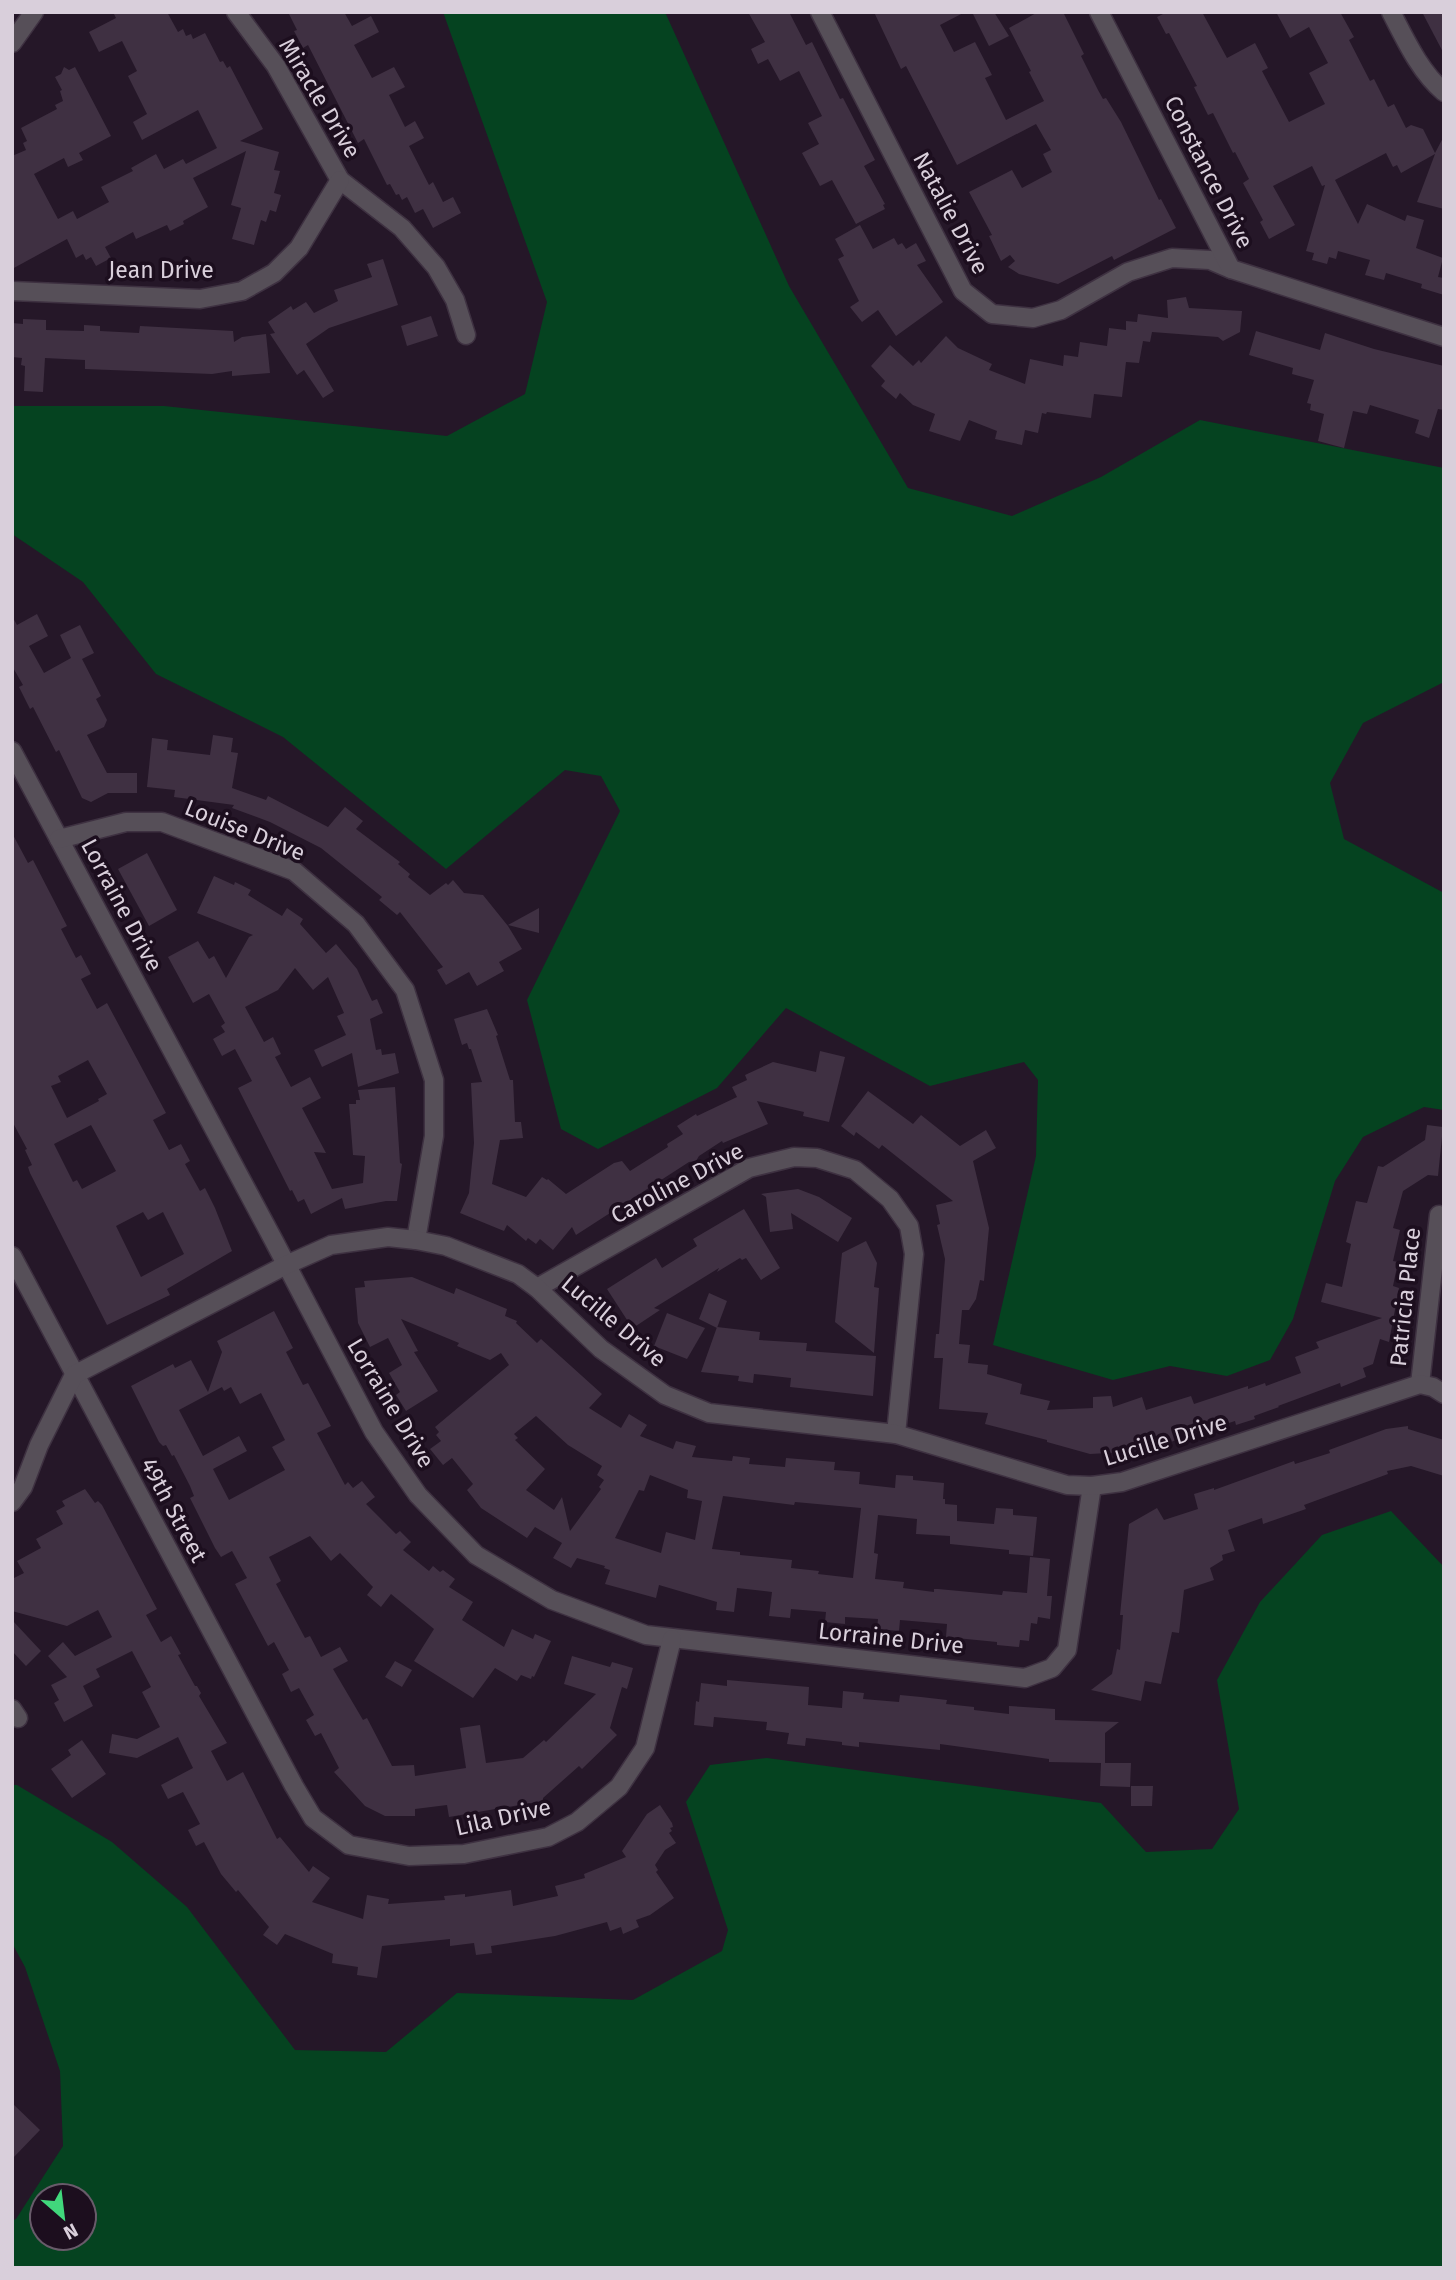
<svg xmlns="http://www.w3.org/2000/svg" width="1456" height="2280" font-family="'Fira Sans',sans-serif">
<rect width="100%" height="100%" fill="#251728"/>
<g fill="#054320" fill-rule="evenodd">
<polygon points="443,12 665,12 789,286 908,488 1012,516 1101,477 1200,420 1444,468 1444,682 1363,723 1330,783 1344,839 1444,893 1444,1110 1424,1107 1363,1137 1335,1181 1293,1319 1270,1360 1227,1376 1170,1366 1113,1380 993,1345 1036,1156 1038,1080 1024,1062 930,1086 786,1008 717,1088 598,1149 561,1129 527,1000 620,811 601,776 565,770 446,869 283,737 156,674 83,582 12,534 12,406 164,406 447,436 525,394 547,302"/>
<path d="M1391,1511L1444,1567V2268H12V2221L16,2219L63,2146L60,2071L25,1967L12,1943V1785H17L112,1842L187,1907L295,2050L386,2052L457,1993L633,2000L722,1951L728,1930L686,1802L710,1765L767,1758L1101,1803L1146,1852L1212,1849L1239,1809L1217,1680L1260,1602L1322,1535ZM42,2196H84V2238H42Z"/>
</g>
<g fill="#3f3042" fill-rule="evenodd">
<polygon points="113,12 167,12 178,32 183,29 186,36 191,34 193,39 205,33 220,62 223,61 227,68 230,66 263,129 240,141 279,152 274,170 280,171 274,193 281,195 276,212 270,210 266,222 261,220 254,245 232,239 241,208 231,205 246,151 193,178 208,207 183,221 184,224 170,231 167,225 136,239 133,232 105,247 111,258 96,266 91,257 86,260 83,254 76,258 67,239 12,269 12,156 26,150 23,143 27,141 21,128 57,109 55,105 63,101 60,91 62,90 55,77 61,74 64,67 69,70 75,67 111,136 79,153 83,160 68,167 64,158 34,174 58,219 73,211 77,219 109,202 101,187 133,171 131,168 156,154 164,169 183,159 186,164 217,148 198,110 142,140 133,122 147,114 128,76 137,71 122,41 99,52 89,32 116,18"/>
<polygon points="288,12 344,12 352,26 371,16 379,32 354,45 372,78 394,67 405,87 389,95 405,127 415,121 424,138 409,146 429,185 433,182 443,202 453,197 461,213 433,228 423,209 415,213 407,197 402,200 399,194 396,195 390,184 387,185 364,139 358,143 308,45 303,48 294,31 297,30"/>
<polygon points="748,12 789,12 806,45 812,42 840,99 843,98 875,160 864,166 885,204 883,205 885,209 856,224 832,180 820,186 802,153 819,144 808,123 822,116 799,71 780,81 768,59 758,64 751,49 765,42"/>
<polygon points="874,12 965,12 940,25 954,52 975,42 992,75 985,78 1006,120 1044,101 1029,72 1031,71 1009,28 1038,12 1063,12 1084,54 1081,56 1098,90 1103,99 1106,98 1121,122 1159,200 1161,199 1176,228 1114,260 1112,256 1058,284 1019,274 1008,267 1015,261 1010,255 1001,261 989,236 992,235 969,192 1012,170 1022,188 1052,172 1043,154 1051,150 1036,124 957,165 906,66 901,69"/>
<polygon points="972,12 994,12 1009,36 989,46"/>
<polygon points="1167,12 1202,12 1227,58 1255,43 1268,68 1262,71 1289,122 1325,104 1309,73 1328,63 1309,27 1290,38 1276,12 1340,12 1354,37 1349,40 1370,81 1374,79 1388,107 1394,104 1406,128 1411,125 1423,129 1435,153 1444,136 1444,209 1417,202 1435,154 1401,173 1397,165 1393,167 1386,153 1335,180 1358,224 1367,204 1405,221 1407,215 1424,220 1416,248 1443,258 1438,277 1444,278 1444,295 1421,288 1422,284 1386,273 1384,280 1365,275 1370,260 1338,251 1336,259 1329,257 1327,264 1312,260 1314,253 1306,251 1325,185 1322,186 1312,166 1273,186 1295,225 1269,239 1260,222 1263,220 1243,183 1249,179 1235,152 1233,153 1213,113 1208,115 1194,87 1197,86 1169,33 1166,34 1157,17"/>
<polygon points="1422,12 1444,12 1444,54"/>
<polygon points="860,225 873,249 894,238 898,245 902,243 906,249 916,243 926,261 917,265 943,302 896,336 878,310 862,322 850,307 859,301 838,259 844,256 835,239"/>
<polygon points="383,259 398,305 329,328 306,344 334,391 323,398 304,370 297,375 270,334 275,333 268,322 291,306 293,310 306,302 314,313 338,301 334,290 372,277 367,264"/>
<polygon points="1186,297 1189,308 1242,311 1240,332 1223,341 1218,337 1152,332 1150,342 1143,341 1139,363 1126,362 1122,397 1094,394 1091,418 1047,412 1046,414 1042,413 1038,433 1025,430 1022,445 995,439 997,431 969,420 960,441 929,431 935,414 913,405 900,393 896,399 881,386 885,381 871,366 890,345 913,366 919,360 921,363 946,336 958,348 992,364 989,370 1025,384 1030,359 1063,366 1064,355 1078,357 1080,342 1107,346 1109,328 1126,330 1126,321 1137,322 1138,314 1168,318 1167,300"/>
<polygon points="431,316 438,336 407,346 401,326"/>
<polygon points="23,319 46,320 46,330 84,331 84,325 100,326 100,331 139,333 140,326 233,331 234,342 242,337 266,334 270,373 232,376 232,371 212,374 85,369 85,360 45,358 43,392 24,391 25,366 21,365 22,358 12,357 12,323 23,324"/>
<polygon points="1256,331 1320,350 1325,333 1374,349 1444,366 1444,410 1438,409 1429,438 1415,433 1419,420 1370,405 1367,414 1353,411 1344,448 1318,441 1324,414 1310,410 1311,404 1307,403 1314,380 1292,374 1293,368 1249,355"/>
<polygon points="37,614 48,636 29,646 44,673 71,658 60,635 80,625 94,653 82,659 101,696 96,699 107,720 104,727 87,735 107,773 137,773 137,793 108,793 91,802 82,798 59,750 56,752 33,707 30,709 19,687 23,685 12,666 12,616 17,625"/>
<polygon points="213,735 233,738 231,752 238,753 232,788 266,800 268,796 328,827 345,807 363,821 356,829 400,862 398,864 410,874 408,877 430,895 446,883 448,885 453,880 464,893 483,895 508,926 522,949 499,962 504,971 477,986 469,972 446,985 437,970 443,967 400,912 397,915 379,900 382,897 321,848 270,822 232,808 234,805 174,797 175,790 147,787 152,738 168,740 167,750 210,755"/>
<path d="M12,833L28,863L33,860L67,926L61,929L76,958L81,955L91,974L81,979L97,1009L107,1003L166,1113L153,1120L169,1150L181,1144L190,1161L185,1164L200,1191L205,1188L215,1208L232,1251L167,1289L170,1295L107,1325L30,1173L28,1167L32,1165L25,1150L27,1149L12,1121ZM88,1060L107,1094L98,1099L99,1101L67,1118L51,1086L61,1082L58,1076ZM91,1125L116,1171L82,1189L77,1180L73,1182L54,1144ZM143,1212L148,1220L163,1212L184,1254L141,1277L116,1226Z"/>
<polygon points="147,853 177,910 149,926 118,869"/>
<polygon points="214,876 234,885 235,882 251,890 248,895 282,916 287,908 303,919 300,924 326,953 336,944 357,969 372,1001 377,999 383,1013 370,1019 376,1050 381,1049 382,1055 395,1053 399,1073 358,1087 352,1053 322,1067 314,1050 346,1035 337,1016 344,1013 328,977 313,990 295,968 278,990 245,1007 264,1042 273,1037 281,1054 275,1057 291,1087 310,1077 321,1098 302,1108 326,1153 314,1152 332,1189 363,1183 365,1156 353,1155 349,1104 356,1104 356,1100 360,1100 358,1090 395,1087 400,1163 402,1164 397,1201 386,1201 345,1209 342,1198 311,1214 304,1199 298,1202 292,1190 290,1191 238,1088 252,1081 235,1049 222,1056 213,1039 225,1032 221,1026 225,1023 209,994 193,1003 168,957 198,941 209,959 214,956 226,978 249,937 253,935 197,913"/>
<polygon points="539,908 539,933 508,925"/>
<polygon points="487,1009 498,1035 496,1036 510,1080 513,1080 515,1122 521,1122 523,1138 500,1140 492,1184 526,1197 542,1177 547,1180 548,1179 566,1194 614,1163 622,1161 630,1171 668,1147 667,1144 683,1134 677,1126 696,1114 697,1116 737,1097 732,1087 747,1080 745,1075 773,1062 816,1072 820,1051 845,1057 829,1122 803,1116 804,1112 757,1101 768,1124 723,1143 722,1141 699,1156 696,1161 689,1162 576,1235 572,1227 553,1250 540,1239 536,1244 528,1238 526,1241 507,1225 504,1231 460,1213 469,1193 474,1143 471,1083 482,1082 471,1049 469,1049 467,1043 462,1045 454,1019"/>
<polygon points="868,1091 913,1124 921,1115 960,1146 986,1130 996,1148 973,1161 989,1228 984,1281 980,1280 976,1299 969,1310 962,1310 959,1344 970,1345 968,1363 988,1365 987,1374 1022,1384 1020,1394 1050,1401 1047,1410 1093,1408 1093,1397 1111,1396 1113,1407 1142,1397 1146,1410 1191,1396 1194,1404 1248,1386 1248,1389 1265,1383 1266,1386 1301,1373 1295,1357 1319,1348 1316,1342 1382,1318 1321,1302 1326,1283 1342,1287 1351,1244 1346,1242 1356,1201 1367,1203 1378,1166 1383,1167 1425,1140 1427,1125 1443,1127 1438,1176 1428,1175 1403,1191 1393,1228 1400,1230 1393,1261 1398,1262 1393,1286 1399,1288 1389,1342 1380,1339 1373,1364 1363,1368 1366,1377 1341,1387 1340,1383 1278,1406 1279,1407 1254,1416 1255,1419 1236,1425 1235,1421 1143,1451 1090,1454 1047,1442 1047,1440 985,1424 988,1413 939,1409 943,1358 934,1358 936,1334 939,1334 945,1259 937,1225 940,1224 936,1205 953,1201 882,1145 879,1149 856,1132 854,1136 841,1126"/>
<polygon points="798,1189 819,1197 852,1218 838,1242 791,1213 793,1229 770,1232 766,1197 761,1194"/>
<polygon points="744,1209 780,1268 761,1280 746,1258 742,1260 740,1258 717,1272 719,1268 654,1308 660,1310 633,1328 630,1322 629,1323 607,1289 656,1258 662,1268 697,1246 693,1239"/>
<polygon points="866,1241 877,1263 874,1287 879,1288 874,1353 835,1322 842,1253"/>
<path d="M412,1277L454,1294L456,1288L507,1309L505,1316L517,1321L516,1323L537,1343L541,1339L602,1394L589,1408L621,1428L629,1414L647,1425L640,1436L673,1449L676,1441L696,1446L692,1457L732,1461L733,1456L750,1458L749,1464L785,1467L786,1458L835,1462L834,1470L860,1472L859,1484L895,1488L896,1475L913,1476V1480L944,1483L943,1499H945V1504L957,1505V1521L994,1524L996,1508L1013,1509V1515L1037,1517L1033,1556L1009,1554V1550L950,1544V1536L916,1534L917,1519L878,1515L874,1553L878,1554L875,1579L904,1582L903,1588L934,1592V1589H938L1002,1595L1003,1591L1027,1593L1030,1557L1050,1559L1047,1596H1052L1050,1619L1038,1617L1037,1624L1031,1623L1029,1641L1020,1640L1019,1647L997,1645V1642L946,1637L947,1624L900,1620L899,1631L877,1629L878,1619L845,1617V1624L825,1622L826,1612L791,1609L790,1618L769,1616L772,1592L737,1588L734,1612L716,1610L717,1602L659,1585L656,1598L605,1584L610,1570L604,1568L605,1566L577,1558L571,1568L553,1558L562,1543L535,1527L527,1538L481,1508L467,1490L473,1484L452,1458L443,1465L430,1449L441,1441L436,1435L439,1432L435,1427L509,1365L501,1353L490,1360L457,1346L459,1343L401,1319L418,1351L414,1352L438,1391L406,1411L396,1395L400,1392L389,1373L402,1365L388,1338L370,1347L358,1323L355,1288L365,1287L364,1281ZM536,1416L568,1445L602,1466L597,1475L604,1480L599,1487L601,1489L570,1531L562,1497L554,1510L526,1490L545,1469L515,1440L518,1438L514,1434ZM650,1475L688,1490L687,1498L702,1501L695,1540L666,1532L661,1553L615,1538L639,1490L644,1491ZM723,1496L794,1505L795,1502L861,1508L853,1578L818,1574L819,1571L791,1568L792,1560L740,1555V1552L712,1549Z"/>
<polygon points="709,1293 727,1301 717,1328 699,1319"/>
<path d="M274,1311L293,1348L286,1352L303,1385L308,1383L331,1426L317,1433L345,1485L348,1482L353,1488L362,1481L375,1497L366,1504L396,1534L400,1531L411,1542L403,1550L429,1571L433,1566L440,1572L443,1570L455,1579L449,1587L473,1602L462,1620L504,1647L512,1629L533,1639L535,1634L551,1641L534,1677L532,1676L531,1679L521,1675L517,1681L495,1668L473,1698L414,1661L434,1629L391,1594L381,1607L367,1595L373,1587L340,1553L331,1561L310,1536L269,1557L281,1581L276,1584L305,1638L310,1636L321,1657L340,1647L348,1661L333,1669L363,1720L367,1718L392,1766L414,1765L415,1776L466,1768L460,1728L480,1725L486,1763L523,1758L544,1740L546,1742L596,1694L564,1684L572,1656L610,1667L612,1662L633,1668L627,1689L622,1687L610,1728L617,1735L582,1769L579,1766L543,1798V1801L449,1817L447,1805L415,1809V1816H385L365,1806L334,1772L339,1768L321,1733L315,1736L306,1720L314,1715L299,1688L291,1692L282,1674L289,1670L274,1642L268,1646L235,1584L247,1578L232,1551L221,1557L215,1548L190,1498L194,1496L190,1486L174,1455L172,1456L166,1445L163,1446L159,1442L131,1386L173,1364L175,1368L191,1360L208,1392L222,1352L217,1341ZM222,1387L224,1391L231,1387L240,1404L261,1393L285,1440L272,1447L285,1470L229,1500L213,1469L247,1451L239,1436L203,1456L179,1410Z"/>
<polygon points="667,1313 705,1328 687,1359 654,1346"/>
<polygon points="717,1327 760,1332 759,1340 807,1343 806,1351 876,1356 873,1396 790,1387 791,1378 754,1374 753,1383 738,1381 739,1376 701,1372"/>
<polygon points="1408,1426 1408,1429 1444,1440 1444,1476 1411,1466 1387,1471 1388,1474 1304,1505 1306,1509 1263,1524 1262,1518 1228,1530 1235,1551 1222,1555 1223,1560 1210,1568 1214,1580 1184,1590 1179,1633 1172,1632 1161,1684 1145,1681 1141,1701 1091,1690 1112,1674 1117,1649 1120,1650 1123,1615 1120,1615 1129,1524 1157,1508 1164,1520 1198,1509 1194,1494 1214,1488 1214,1490 1294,1461 1295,1464 1330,1453 1329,1450 1386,1429"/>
<polygon points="85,1489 95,1503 98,1501 102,1505 157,1609 146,1615 161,1642 171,1636 181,1654 178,1655 195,1686 197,1686 201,1693 199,1696 227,1743 211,1751 227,1781 243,1772 277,1839 280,1837 309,1872 313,1866 330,1878 312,1902 363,1919 367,1895 389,1899 388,1904 445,1900 444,1896 465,1894 465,1897 511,1890 513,1906 558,1896 555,1886 585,1878 584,1874 626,1857 622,1851 647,1814 660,1805 672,1823 673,1827 670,1828 672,1831 669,1833 676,1843 665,1850 655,1865 658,1870 656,1872 674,1898 650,1915 636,1920 639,1927 623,1934 621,1927 610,1931 607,1922 555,1936 491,1946 492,1953 476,1955 474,1943 450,1946 450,1939 382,1946 377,1978 357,1975 358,1967 332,1963 333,1954 285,1934 277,1945 263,1935 269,1927 238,1890 236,1892 221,1874 204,1842 196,1846 188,1830 200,1824 183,1792 168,1799 161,1785 193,1768 178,1737 137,1758 109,1753 112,1734 137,1739 160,1727 142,1692 151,1687 132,1651 96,1669 100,1677 83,1686 93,1706 64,1722 54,1703 59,1700 51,1685 67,1677 48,1656 63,1642 75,1656 112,1637 98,1610 67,1626 12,1611 12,1579 24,1573 17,1561 41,1548 36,1539 63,1524 56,1511 65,1506 62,1501"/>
<polygon points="12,1620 41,1651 26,1666 12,1651"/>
<polygon points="395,1661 412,1670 402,1687 385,1677"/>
<polygon points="727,1680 809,1687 808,1705 842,1708 843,1691 864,1693 863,1699 899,1702 900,1695 921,1697 947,1700 946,1704 974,1707 974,1710 1009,1714 1009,1706 1055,1709 1055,1720 1119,1722 1105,1733 1105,1763 1131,1763 1130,1787 1100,1786 1101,1763 1049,1762 1049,1759 940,1744 940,1750 859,1742 859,1747 842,1745 842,1742 806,1738 805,1746 787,1744 789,1733 766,1730 767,1722 714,1717 713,1727 694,1725 696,1701 699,1702 701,1683 727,1686"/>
<polygon points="82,1740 106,1774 72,1798 51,1769 71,1755 68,1750"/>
<polygon points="1131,1786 1153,1786 1152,1806 1131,1806"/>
<polygon points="12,2103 40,2130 12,2159"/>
</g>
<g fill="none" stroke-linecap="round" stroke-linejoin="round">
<g stroke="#3e3141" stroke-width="21">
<g id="minor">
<polyline points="236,12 276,66 340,180 402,228 436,267 455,300 466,335"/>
<polyline points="820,12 963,291 992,314 1033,318 1061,310 1128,272 1172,258 1210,260 1231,269"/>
<polyline points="1099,12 1231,269 1444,337"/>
<path d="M1391,12C1405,39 1420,72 1444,92"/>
<polyline points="12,43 34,12"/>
<polyline points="12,291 200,299 242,291 274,273 299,248 340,180"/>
<polyline points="12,751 274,1241 374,1432 418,1495 476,1555 552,1600 646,1635 1025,1678 1052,1668 1067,1650 1092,1486"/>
<polyline points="59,839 126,822 162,822 294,871 356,924 405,990 434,1080 434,1136 416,1240"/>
<polyline points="12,1256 294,1786 313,1818 349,1845 409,1856 464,1854 548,1837 577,1822 619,1787 645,1748 672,1639"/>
<polyline points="537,1288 749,1168 794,1157 817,1158 855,1170 890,1199 909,1226 914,1254 896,1434"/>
<polyline points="1420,1384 1439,1215"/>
<polyline points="12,1502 23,1487 39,1445 74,1375 286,1265 331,1245 388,1237 416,1240 446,1246 518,1274 537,1288 601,1349 665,1395 709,1413 896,1434 1067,1485 1092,1486 1122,1482 1420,1384 1433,1387 1444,1394"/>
<polyline points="12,1709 18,1718"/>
</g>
</g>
<use href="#minor" stroke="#564f58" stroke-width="18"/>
</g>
<g text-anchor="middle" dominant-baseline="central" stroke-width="7" stroke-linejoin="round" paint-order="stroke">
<g font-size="23" fill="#d9cfdb" stroke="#1c0e1e">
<text transform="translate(320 98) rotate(59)">Miracle Drive</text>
<text transform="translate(1209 172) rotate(63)">Constance Drive</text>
<text transform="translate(951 213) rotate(62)">Natalie Drive</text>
<text x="161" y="270">Jean Drive</text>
<text transform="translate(245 830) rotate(22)">Louise Drive</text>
<text transform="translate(122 905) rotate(62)">Lorraine Drive</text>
<text transform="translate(677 1183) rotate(-28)">Caroline Drive</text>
<text transform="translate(1405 1297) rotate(-84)">Patricia Place</text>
<text transform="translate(614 1321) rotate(40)">Lucille Drive</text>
<text transform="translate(391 1403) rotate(59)">Lorraine Drive</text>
<text transform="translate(1165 1440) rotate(-17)">Lucille Drive</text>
<text transform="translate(174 1510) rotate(62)">49th Street</text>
<text transform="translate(891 1638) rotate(6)">Lorraine Drive</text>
<text transform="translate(503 1817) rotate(-13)">Lila Drive</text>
</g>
</g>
<rect width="1456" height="2280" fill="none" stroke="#d9cfdb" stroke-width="28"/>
<g transform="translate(63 2217) rotate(152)"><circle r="33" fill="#1c0e1e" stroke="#685b6a" stroke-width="2"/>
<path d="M0-5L12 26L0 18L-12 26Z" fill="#41d77c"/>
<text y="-10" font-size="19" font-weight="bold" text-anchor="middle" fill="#d9cfdb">N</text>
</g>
</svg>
